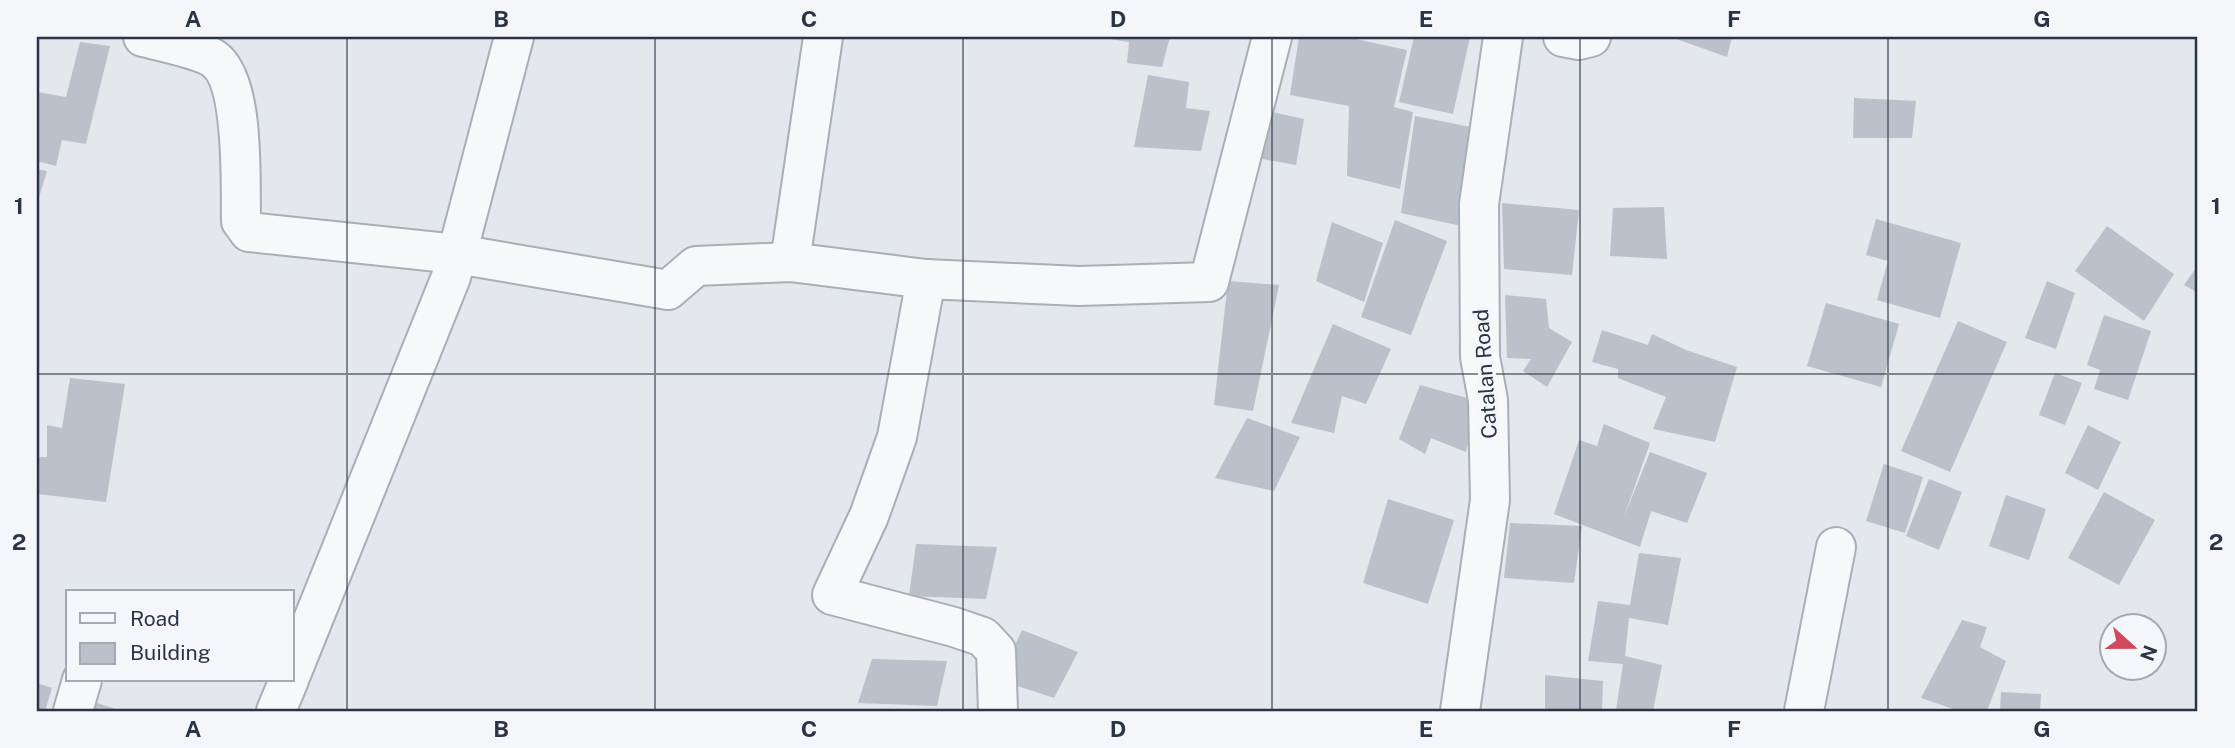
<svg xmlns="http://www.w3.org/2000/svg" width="2235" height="748" font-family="'Public Sans',sans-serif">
<rect width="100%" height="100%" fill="#e4e7ec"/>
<g fill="#bbc0ca">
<polygon points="1097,37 1170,37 1162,67 1127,63 1129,42"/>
<polygon points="1299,37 1346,37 1407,50 1394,107 1413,112 1400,189 1347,176 1349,106 1290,95"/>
<polygon points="1414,37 1470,37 1453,114 1399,102"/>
<polygon points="1671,37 1732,37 1727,57"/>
<polygon points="80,42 110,46 86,144 62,140 56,166 37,161 37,92 66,97"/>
<polygon points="1148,75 1189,82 1186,108 1210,111 1201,151 1134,147"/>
<polygon points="1854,98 1916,101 1912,138 1853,138"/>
<polygon points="1263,110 1304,119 1296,165 1257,158"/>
<polygon points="1415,116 1471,127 1471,228 1401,213"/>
<polygon points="37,169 47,171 37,204"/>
<polygon points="1502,203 1579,210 1572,275 1504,269"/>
<polygon points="1664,207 1667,259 1610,256 1613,208"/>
<polygon points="1876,219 1961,243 1940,318 1877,300 1888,261 1866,255"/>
<polygon points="1395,220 1447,241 1411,335 1361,317"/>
<polygon points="1332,222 1383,243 1364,302 1316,281"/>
<polygon points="2107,226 2174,274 2144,321 2075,271"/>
<polygon points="2198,265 2198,293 2184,285"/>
<polygon points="1228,281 1279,285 1253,411 1214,405"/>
<polygon points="2047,281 2075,293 2056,349 2025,338"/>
<polygon points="1505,295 1546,299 1549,328 1572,342 1547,387 1523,371 1531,359 1507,358"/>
<polygon points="1826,303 1899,324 1881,387 1807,366"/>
<polygon points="2104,315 2151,331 2128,400 2094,389 2100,370 2087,365"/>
<polygon points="1958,321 2007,342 1950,472 1901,451"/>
<polygon points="1333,324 1391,349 1366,404 1342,396 1334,433 1291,423"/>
<polygon points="1602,330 1648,345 1652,334 1686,350 1737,367 1715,442 1653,429 1666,397 1618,378 1618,369 1592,362"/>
<polygon points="2055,373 2082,383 2065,425 2039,415"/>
<polygon points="70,378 125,384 106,502 37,494 37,457 47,457 47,425 62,428"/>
<polygon points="1420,385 1478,401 1466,452 1431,438 1425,454 1399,439"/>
<polygon points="1247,418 1300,437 1274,491 1215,478"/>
<polygon points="1604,424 1650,443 1624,517 1650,452 1707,473 1687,523 1651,511 1640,547 1554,514 1579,440 1597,446"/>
<polygon points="2088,425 2121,442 2098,490 2065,473"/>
<polygon points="1884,464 1923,477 1905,533 1866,521"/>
<polygon points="1929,479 1962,492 1939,550 1906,536"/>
<polygon points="2104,492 2155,520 2119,585 2068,558"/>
<polygon points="2006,495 2046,509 2029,560 1989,546"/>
<polygon points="1388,499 1454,520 1428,604 1363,583"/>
<polygon points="1510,523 1582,526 1574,583 1504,578"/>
<polygon points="916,544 997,547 986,599 909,596"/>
<polygon points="1639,553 1681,558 1668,625 1629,618 1625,656 1662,665 1653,711 1623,711 1616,710 1623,664 1588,661 1598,601 1630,605"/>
<polygon points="1962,620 1987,627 1980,647 2006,661 1987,711 1959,711 1921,698"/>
<polygon points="1022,630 1078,652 1054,698 999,680"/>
<polygon points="872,659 947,661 937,706 858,703"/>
<polygon points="1545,675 1603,681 1602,711 1545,711"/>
<polygon points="37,683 52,688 45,711 37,711"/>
<polygon points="2001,692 2041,694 2040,711 2000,711"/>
<polygon points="78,697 122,711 74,711"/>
</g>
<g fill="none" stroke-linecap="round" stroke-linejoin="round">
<g stroke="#a9aeb7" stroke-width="42">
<g id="minor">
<path d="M143,37C162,42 194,48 211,57C246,76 240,183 241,221L249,232L457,254L668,290L696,266L790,262L926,279L1079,286L1209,282L1272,37"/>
<polyline points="1563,37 1579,40 1591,37"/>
<polyline points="790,262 823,37"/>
<polyline points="926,279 897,437 869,516 832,595 954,627 983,637 996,651 998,711"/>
<polyline points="292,672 451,277 514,37"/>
<polyline points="73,711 82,680"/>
<polyline points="276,711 289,680"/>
<polyline points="1460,711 1490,500 1488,400 1480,357 1479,204 1503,37"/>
<polyline points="1804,711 1836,547"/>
</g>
</g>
<use href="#minor" stroke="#f7f8fa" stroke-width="38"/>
</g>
<path fill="none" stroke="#2b3445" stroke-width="2" stroke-opacity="0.55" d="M347,37V711M655,37V711M963,37V711M1272,37V711M1580,37V711M1888,37V711M37,374H2198"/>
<g text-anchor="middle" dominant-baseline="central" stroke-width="7" stroke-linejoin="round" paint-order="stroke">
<g font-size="21" fill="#2b3445" stroke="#f4f6f9">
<text transform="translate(1485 374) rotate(-94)">Catalan Road</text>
</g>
</g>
<rect width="2235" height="748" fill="none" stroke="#f4f6f9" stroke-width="77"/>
<rect x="66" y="590" width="228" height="91" fill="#f4f6f9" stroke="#a4a8b1" stroke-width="2"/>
<rect x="80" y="613" width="35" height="10" fill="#f7f8fa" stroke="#a4a8b1" stroke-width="2"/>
<text x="130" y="626" font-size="21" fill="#2b3445">Road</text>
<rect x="80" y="643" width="35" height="21" fill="#bbc0ca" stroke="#a4a8b1" stroke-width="2"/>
<text x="130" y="660" font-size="21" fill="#2b3445">Building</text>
<g transform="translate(2133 647) rotate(111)"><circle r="33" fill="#f4f6f9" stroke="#a4a8b1" stroke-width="2"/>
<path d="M0-5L12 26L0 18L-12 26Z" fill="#d1495b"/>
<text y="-10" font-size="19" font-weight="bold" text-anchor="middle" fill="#2b3445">N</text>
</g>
<rect x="38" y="38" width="2158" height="672" fill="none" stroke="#2b3445" stroke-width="2.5"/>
<g font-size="23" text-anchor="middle" font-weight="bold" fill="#2b3445">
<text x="193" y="27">A</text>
<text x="501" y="27">B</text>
<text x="809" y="27">C</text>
<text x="1118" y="27">D</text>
<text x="1426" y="27">E</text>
<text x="1734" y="27">F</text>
<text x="2042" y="27">G</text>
<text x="19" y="214">1</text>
<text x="2216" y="214">1</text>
<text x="19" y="550">2</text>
<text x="2216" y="550">2</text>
<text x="193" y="737">A</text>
<text x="501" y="737">B</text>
<text x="809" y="737">C</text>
<text x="1118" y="737">D</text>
<text x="1426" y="737">E</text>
<text x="1734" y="737">F</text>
<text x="2042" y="737">G</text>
</g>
</svg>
